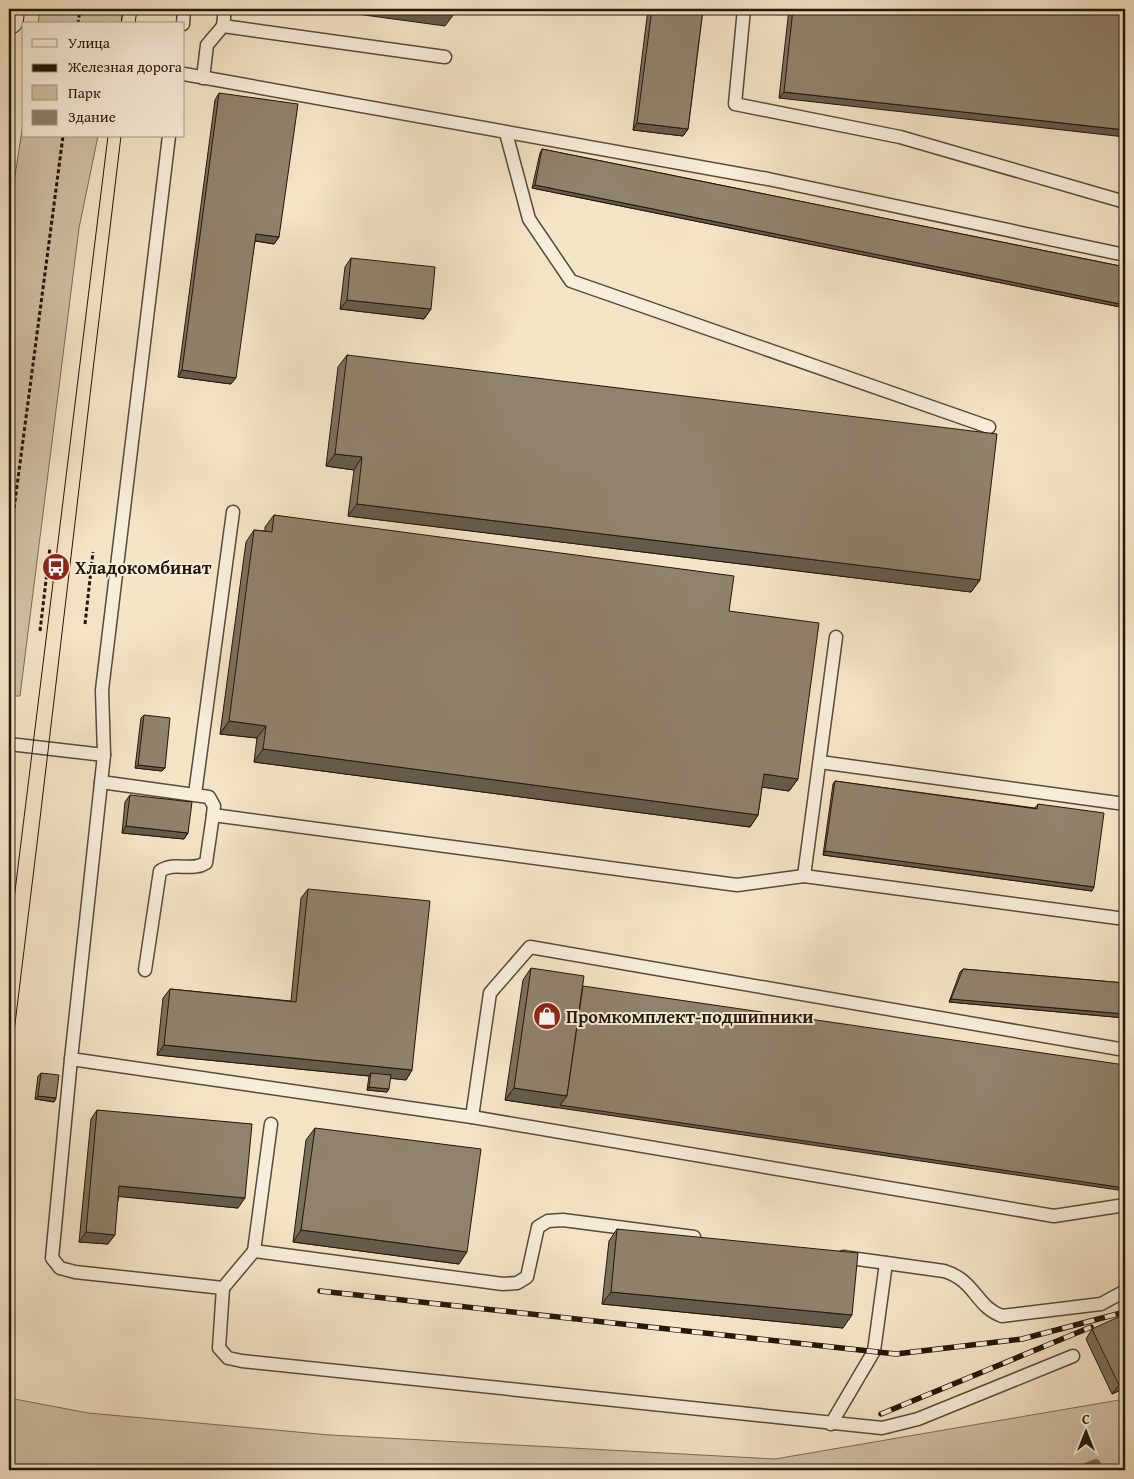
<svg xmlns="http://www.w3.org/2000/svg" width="1134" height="1479" font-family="'Gentium Book Plus',serif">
<rect width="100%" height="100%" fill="#f5e5c7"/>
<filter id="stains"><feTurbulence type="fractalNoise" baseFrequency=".004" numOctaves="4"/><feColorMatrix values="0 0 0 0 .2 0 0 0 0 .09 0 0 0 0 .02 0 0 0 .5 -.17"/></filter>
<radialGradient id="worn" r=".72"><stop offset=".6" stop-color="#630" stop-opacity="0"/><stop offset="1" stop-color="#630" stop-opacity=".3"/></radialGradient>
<g fill="#d1c2a7" stroke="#7a6c58">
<polygon points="40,9 124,9 121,24 38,24"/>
<polygon points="24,117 24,136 98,136 79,228 20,696 9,696 9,215"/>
<polygon points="9,1398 88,1413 330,1435 775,1459 1125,1399 1125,1470 9,1470"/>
</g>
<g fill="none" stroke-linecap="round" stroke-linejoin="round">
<polyline stroke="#766855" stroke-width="8" points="1078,1470 1096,1463 1100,1470"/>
<g stroke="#584a39" stroke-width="15">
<g id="lane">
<polyline points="744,9 735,104 900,137 1125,202"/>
<polyline points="183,24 184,9"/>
<polyline points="223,26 225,9"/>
<polyline points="184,74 768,179 1125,255"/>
<polyline points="203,78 207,45 223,26 445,57"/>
<polyline points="506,133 529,219 571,281 989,427"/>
<polyline points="169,136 102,690 104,755 71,1059 472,1117 1054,1216 1125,1205"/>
<polyline points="9,744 104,755"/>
<polyline points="820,762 1125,804"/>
<polyline points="101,782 209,797 214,806 213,815 737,885 804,876 1125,919"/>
<polyline points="195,794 233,512"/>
<polyline points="804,876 836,637"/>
<path d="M145,970L160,871C175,861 191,872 206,863L213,815"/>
<polyline points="71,1059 52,1258 60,1268 75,1272 223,1288 219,1348 228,1358 242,1361 882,1428 918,1419 1073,1356"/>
<polyline points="472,1117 490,993 530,947 1125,1050"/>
<polyline points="254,1251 271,1124"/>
<path d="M843,1257L944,1271C975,1280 976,1307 1002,1316L1101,1304L1125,1291"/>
<polyline points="223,1288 254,1251 503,1284 517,1283 527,1277 538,1227 548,1221 563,1220 694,1237"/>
<polyline points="831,1424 874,1351 886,1263"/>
</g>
</g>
<g stroke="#23160a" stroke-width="30">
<polyline id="secondary" points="9,20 10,9"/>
</g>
<g stroke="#23160a" stroke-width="3" stroke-dasharray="4 2.5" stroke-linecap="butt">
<polyline points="78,24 80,9"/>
<polyline points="9,547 63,136"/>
<polyline points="85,624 93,552"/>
<polyline points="40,631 50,547"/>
</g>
<use href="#lane" stroke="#f8eedb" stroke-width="12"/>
<use href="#secondary" stroke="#f8eedb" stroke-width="28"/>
<g stroke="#23160a" stroke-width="1">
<polyline points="121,24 123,9"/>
<polyline points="135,24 137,9"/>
<polyline points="9,940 108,136"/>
<path d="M9,1073C48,761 83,448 121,136"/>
</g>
<g stroke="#23160a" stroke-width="5.5">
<g id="rail">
<polyline points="320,1291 896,1354 1022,1339 1125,1312"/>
<polyline points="881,1414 1091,1327"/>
</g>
</g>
<use href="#rail" stroke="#f8eedb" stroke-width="4" stroke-dasharray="11" stroke-linecap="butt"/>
</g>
<g fill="#7c705d" stroke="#23160a">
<polygon points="648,9 703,9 688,129 683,136 633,130"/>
<polygon points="789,9 1125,9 779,98"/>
<polygon points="219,93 279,237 274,244 255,241 231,384 178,377 215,100"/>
<polygon points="542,149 1125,267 1125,308 532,188 540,153"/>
<polygon points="351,258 431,309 424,319 340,309 345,267"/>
<polygon points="347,355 980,580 971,592 348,516 354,470 326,466 338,367"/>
<polygon points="274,515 729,611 798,779 789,791 762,787 758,815 750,827 254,762 257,738 220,734 246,542 254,530 265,531 265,527"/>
<polygon points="144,715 165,768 162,771 135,768 141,718"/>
<polygon points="835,781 1035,808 1038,804 1092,891 823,855 833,784"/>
<polygon points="130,795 188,833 184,839 122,833 125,802"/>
<polygon points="308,889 412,1070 406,1080 390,1078 387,1092 367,1090 369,1076 157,1055 163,998 170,989 291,1001 301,898"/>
<polygon points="531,968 558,1108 505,1100 523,980"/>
<polygon points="963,969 1125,983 1125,1018 949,1002 960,972"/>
<polygon points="41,1073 56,1098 54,1102 35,1099 38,1076"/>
<polygon points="97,1110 238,1208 119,1196 108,1244 79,1242 91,1119"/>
<polygon points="315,1128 459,1264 293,1242 306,1140"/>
<polygon points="617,1229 843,1328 602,1304 609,1241"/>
<polygon points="1092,1329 1125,1388 1112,1394 1086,1339"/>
</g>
<g fill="#655b4c" stroke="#23160a">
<polygon points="320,9 416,9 454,14 445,26"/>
<polygon points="784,92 1125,130 1125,137 779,98"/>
<polygon points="637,123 688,129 683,136 633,130"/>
<polygon points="535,185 1125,305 1125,308 532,188"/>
<polygon points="256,234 279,237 274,244 251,240"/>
<polygon points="347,300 431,309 424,319 340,309"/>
<polygon points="182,370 236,378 231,384 178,377"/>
<polygon points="335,454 362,457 354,470 326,466"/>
<polygon points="357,504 980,580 971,592 348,516"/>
<polygon points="229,721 266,726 257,738 220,734"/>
<polygon points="263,749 758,815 750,827 254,762"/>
<polygon points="138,765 165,768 162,771 135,768"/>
<polygon points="764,774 798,779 789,791 755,786"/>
<polygon points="126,826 188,833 184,839 122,833"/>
<polygon points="825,851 1094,887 1092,891 823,855"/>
<polygon points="951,999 1125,1014 1125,1018 949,1002"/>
<polygon points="164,1045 412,1070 406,1080 370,1076 371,1073 369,1076 157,1055"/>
<polygon points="369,1087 389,1089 387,1092 367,1090"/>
<polygon points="514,1088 567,1096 1125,1188 1125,1191 505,1100"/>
<polygon points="38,1096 56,1098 54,1102 35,1099"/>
<polygon points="119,1186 245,1198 238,1208 113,1196"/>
<polygon points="301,1230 467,1252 459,1264 293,1242"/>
<polygon points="86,1232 115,1235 108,1244 79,1242"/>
<polygon points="611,1292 852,1315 843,1328 602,1304"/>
<polygon points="1125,1381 1125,1388 1112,1394 1119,1385"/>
</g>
<g fill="#90826c" stroke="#23160a">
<polygon points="416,9 448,9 454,14"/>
<polygon points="652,9 703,9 688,129 637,123"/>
<polygon points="793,9 1125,9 1125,130 784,92"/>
<polygon points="219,93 298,104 279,237 256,234 236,378 182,370"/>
<polygon points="542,149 1125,267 1125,305 535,185"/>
<polygon points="351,258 435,267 431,309 347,300"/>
<polygon points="347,355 997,434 980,580 357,504 362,457 335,454"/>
<polygon points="274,515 734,576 729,611 819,623 798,779 764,774 758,815 263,749 266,726 229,721 254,530 272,532"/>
<polygon points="144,715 170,718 165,768 138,765"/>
<polygon points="835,781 1037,809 1038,804 1104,813 1094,887 825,851"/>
<polygon points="130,795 192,802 188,833 126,826"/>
<polygon points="308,889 430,901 412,1070 164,1045 170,989 296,1002"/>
<polygon points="531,968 584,976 567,1096 514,1088"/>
<polygon points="963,969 1125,983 1125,1014 951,999"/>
<polygon points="583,986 1125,1065 1125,1188 560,1105 567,1096"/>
<polygon points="41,1073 59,1075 56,1098 38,1096"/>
<polygon points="371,1073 391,1075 389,1089 369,1087"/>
<polygon points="97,1110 252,1124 245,1198 119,1186 115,1235 86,1232"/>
<polygon points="315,1128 481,1149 467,1252 301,1230"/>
<polygon points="617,1229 858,1253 852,1315 611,1292"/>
<polygon points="1125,1314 1125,1381 1119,1385 1092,1329"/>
</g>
<defs>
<g id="bus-disc" transform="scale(1.4375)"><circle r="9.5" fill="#8f2418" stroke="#f8eedb"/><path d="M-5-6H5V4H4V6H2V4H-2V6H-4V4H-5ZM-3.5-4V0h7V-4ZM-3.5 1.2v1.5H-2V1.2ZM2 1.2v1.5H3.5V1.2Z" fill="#fff"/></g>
<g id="shop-disc" transform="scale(1.4375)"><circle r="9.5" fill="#8f2418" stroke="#f8eedb"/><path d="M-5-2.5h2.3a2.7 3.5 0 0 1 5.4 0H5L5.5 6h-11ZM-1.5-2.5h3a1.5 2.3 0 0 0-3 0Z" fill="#fff"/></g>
</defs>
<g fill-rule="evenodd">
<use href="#bus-disc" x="56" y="567"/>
<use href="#shop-disc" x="547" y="1016"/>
</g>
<g text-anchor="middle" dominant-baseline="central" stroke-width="4" stroke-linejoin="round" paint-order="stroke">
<g font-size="18" font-weight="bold" fill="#23160a" stroke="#f8eedb" text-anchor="start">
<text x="75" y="567">Хладокомбинат</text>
<text x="566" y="1016">Промкомплект-подшипники</text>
</g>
</g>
<rect width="1134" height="1479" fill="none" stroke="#f5e5c7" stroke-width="30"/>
<rect x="10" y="10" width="1114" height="1459" fill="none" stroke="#23160a" stroke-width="2.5"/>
<rect x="15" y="15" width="1104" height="1449" fill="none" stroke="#23160a"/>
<rect x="22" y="22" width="162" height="115" fill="#f8eedb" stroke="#a39887"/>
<rect x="32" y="39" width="25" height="8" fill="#f8eedb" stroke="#a39887"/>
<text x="68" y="48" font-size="15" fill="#23160a">Улица</text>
<rect x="32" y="64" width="25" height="8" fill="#23160a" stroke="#a39887"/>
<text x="68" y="72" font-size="15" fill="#23160a">Железная дорога</text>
<rect x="32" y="85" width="25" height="15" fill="#d1c2a7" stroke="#a39887"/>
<text x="68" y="98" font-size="15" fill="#23160a">Парк</text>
<rect x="32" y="110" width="25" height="15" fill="#90826c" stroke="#a39887"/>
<text x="68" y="122" font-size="15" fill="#23160a">Здание</text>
<g transform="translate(1086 1432)" stroke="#f8eedb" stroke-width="4" paint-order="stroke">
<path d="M0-4L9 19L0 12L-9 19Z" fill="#23160a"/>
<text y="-8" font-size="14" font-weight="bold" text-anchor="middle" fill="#23160a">С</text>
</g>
<rect width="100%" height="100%" filter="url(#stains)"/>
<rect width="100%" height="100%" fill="url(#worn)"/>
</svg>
